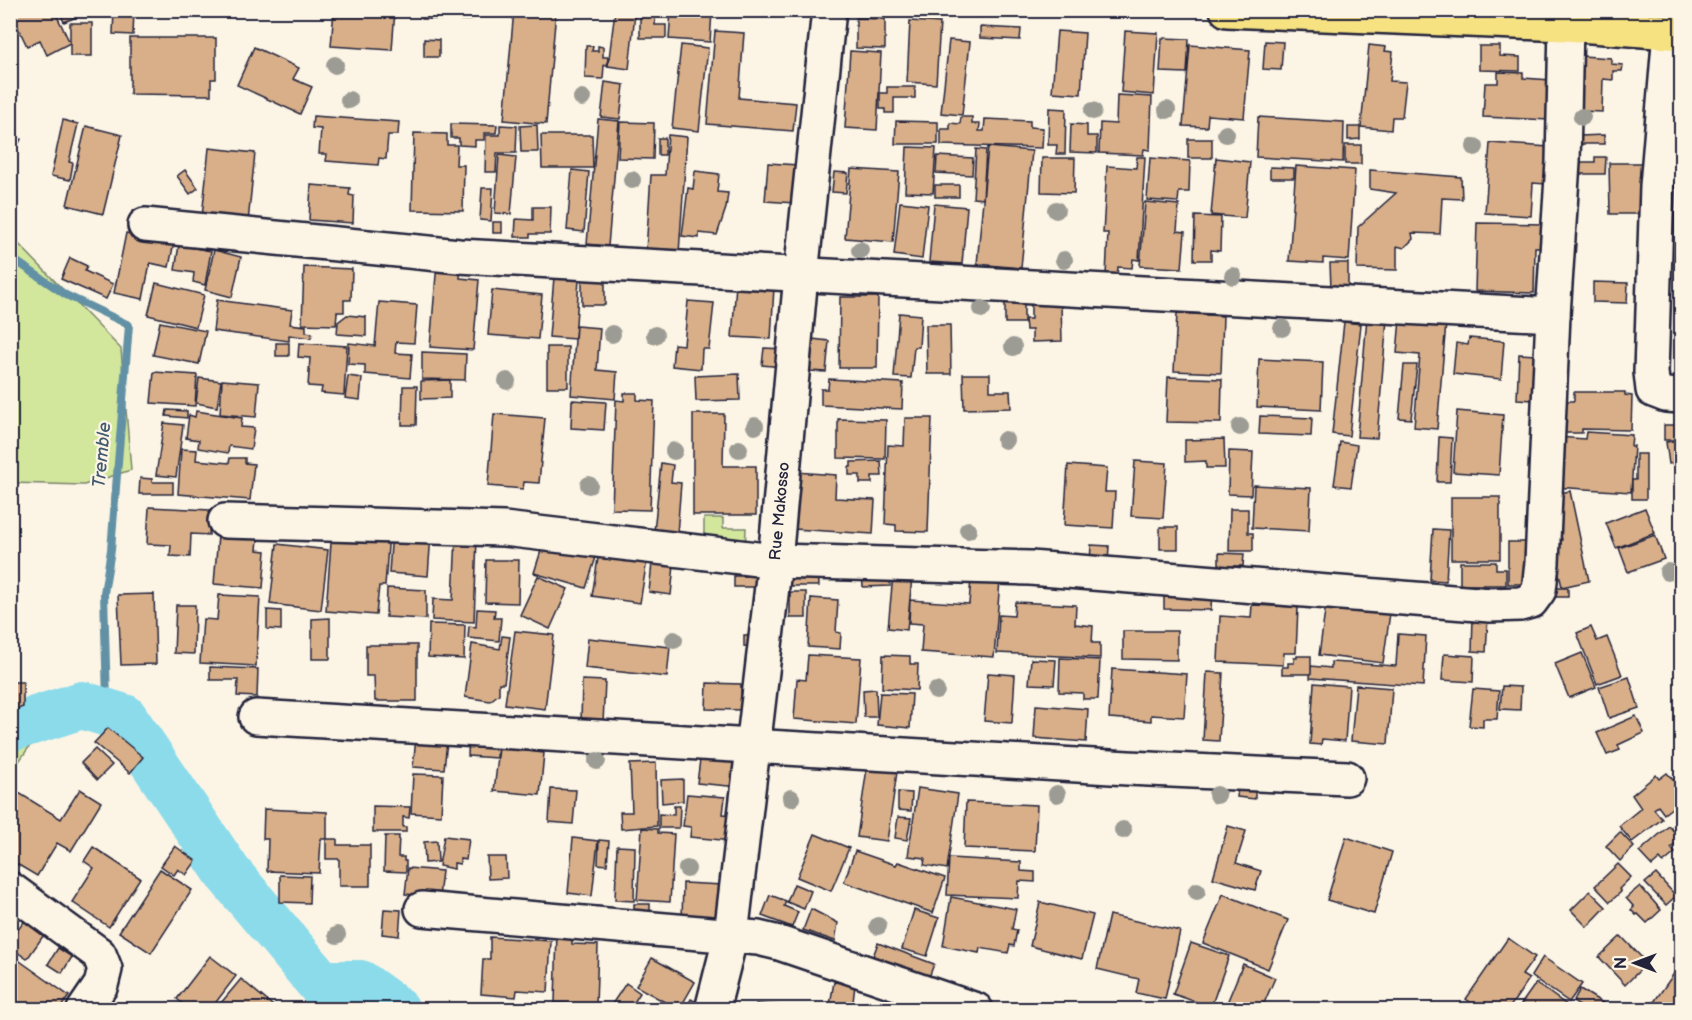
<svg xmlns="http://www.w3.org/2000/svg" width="1692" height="1020" font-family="'Balsamiq Sans',sans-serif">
<rect width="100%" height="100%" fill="#fcf5e5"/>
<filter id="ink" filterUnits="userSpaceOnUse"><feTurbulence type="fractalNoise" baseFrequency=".0167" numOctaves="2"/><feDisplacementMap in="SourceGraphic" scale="12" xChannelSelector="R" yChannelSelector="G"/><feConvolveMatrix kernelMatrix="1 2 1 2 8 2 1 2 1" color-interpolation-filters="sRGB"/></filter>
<g filter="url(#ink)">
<g fill="#d3e79c" stroke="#7a846c" stroke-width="1.5">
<polygon points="10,235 121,349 131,470 84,485 11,483"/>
<polygon points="704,518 723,518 723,528 746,528 745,549 704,548"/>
<polygon points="19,714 39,733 15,767 11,770 11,715"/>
</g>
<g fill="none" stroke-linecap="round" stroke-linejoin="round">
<polyline stroke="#6291a5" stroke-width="8" points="10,257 66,295 129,325 111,550 104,593 107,702 124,718"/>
<polyline stroke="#8cdbeb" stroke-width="48" points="10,728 82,705 124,718 228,873 321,984 360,984 396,1010"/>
</g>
<g fill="#d8af89" stroke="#22223b" stroke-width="1.5">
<polygon points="21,10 54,10 70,43 47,55 40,40 27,46 12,15"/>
<polygon points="59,10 94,10 64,22"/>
<polygon points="114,10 134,10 133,35 113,34"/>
<polygon points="334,10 395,10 392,50 331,46"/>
<polygon points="422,10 471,10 471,20 422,19"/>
<polygon points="514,10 556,11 546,124 504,120"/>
<polygon points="640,10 656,10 655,25 666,25 666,38 640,38"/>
<polygon points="671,10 712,11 710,42 669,39"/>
<polygon points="724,10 750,10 750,15 723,15"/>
<polygon points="615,11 635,13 629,69 608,66"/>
<polygon points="856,18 885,19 885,49 856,48"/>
<polygon points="910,21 940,23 936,84 907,82"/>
<rect x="70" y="23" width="22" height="33"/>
<polygon points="980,27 1021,29 1020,40 980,38"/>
<polygon points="715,31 744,33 739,98 796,103 793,131 707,124"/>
<polygon points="1057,31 1085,33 1081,94 1052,92"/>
<polygon points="1125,31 1158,33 1154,95 1121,92"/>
<polygon points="130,38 216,38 216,79 211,79 211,95 130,94"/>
<polygon points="1162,38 1189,39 1187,73 1160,72"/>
<polygon points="424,39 439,40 439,57 424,57"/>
<polygon points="949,40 970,42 962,115 941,113"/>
<polygon points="1265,41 1283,42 1281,70 1263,69"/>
<polygon points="681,45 708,48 699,131 672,128"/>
<polygon points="1190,45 1250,50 1244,118 1208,115 1207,127 1183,126"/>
<polygon points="1369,45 1386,47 1385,51 1393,52 1390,81 1406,82 1402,117 1392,117 1391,130 1361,127"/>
<polygon points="586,46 593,46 592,51 598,51 598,46 603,47 603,57 608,57 607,66 604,65 603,79 585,78"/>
<polygon points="1479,46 1500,46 1500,56 1520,57 1520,71 1479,70"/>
<polygon points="254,47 299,68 293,79 312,87 300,114 237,85"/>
<polygon points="850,51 881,53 877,130 845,128"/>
<polygon points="1582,56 1611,58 1611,64 1623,65 1622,71 1613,71 1613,80 1603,79 1602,112 1580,111"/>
<polygon points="1498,72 1523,73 1523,78 1551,80 1550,120 1483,117 1485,83 1498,83"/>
<polygon points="605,82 624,85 620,119 601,117"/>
<polygon points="887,87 915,87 915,98 894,98 894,113 885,113 885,109 880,109 880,93 887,93"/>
<polygon points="1117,95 1152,97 1150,150 1144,149 1143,155 1099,153 1100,123 1116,124"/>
<polygon points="1049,108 1066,109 1065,154 1056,154 1057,145 1048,145"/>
<polygon points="313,116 399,122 398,135 388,135 386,159 379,158 378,165 326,161 327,154 319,154 321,129 312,128"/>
<polygon points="961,117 972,117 972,124 980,124 979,131 984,131 985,119 1030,121 1030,127 1043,128 1042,148 941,145 941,129 950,129 950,123 960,124"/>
<polygon points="1258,117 1344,122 1343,162 1256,157"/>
<polygon points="598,119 619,121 608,246 587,244"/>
<polygon points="63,120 78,124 69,162 73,163 70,180 51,176"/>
<polygon points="896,121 938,122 938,144 895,144"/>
<polygon points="620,122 654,123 653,159 618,158"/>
<polygon points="451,124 497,125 496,133 484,133 484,140 475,140 475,146 459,145 459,138 451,138"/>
<polygon points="1071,124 1087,125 1087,136 1097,136 1097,153 1070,152"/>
<polygon points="500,125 517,126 516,153 497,153 496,172 485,172 486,135 500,135"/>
<polygon points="537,125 538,152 521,152 520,126"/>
<polygon points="86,126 122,135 103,214 67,205"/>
<polygon points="1348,127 1360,127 1360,139 1348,140"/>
<polygon points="414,133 447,134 447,145 457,145 456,165 464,165 463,211 412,210"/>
<polygon points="10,134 21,139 10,161"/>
<polygon points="541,135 592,135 593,168 542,168"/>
<polygon points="668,135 687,137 679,253 646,251 651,175 665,175"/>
<polygon points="1604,135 1604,144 1580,144 1580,136"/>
<rect x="658" y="138" width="7" height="17"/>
<rect x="1188" y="139" width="24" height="19"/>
<polygon points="1490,143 1549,147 1546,184 1533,183 1531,216 1485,213"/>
<rect x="1345" y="145" width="16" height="19"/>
<polygon points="907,147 936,148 933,193 905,192"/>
<polygon points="988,147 1032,151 1021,268 977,264"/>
<polygon points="209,148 255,153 248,222 202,217"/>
<polygon points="976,149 986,150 983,199 973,198"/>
<polygon points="1682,154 1682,256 1675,255"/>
<polygon points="499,155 516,157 511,214 495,213"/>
<polygon points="937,156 973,158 972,175 936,173"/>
<polygon points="1137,157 1145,157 1139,260 1133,259 1132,268 1118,267 1117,275 1106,275 1108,233 1103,233 1107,166 1136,168"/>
<polygon points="1595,157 1606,157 1605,174 1580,174 1580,162 1595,162"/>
<polygon points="1042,158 1075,158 1074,193 1041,192"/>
<polygon points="1150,158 1190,161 1189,192 1179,192 1178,202 1147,200"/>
<polygon points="1216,158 1250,162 1245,218 1211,215"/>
<polygon points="768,163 798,165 795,203 765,201"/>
<polygon points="1609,163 1652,163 1652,214 1610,214"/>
<polygon points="1296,166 1355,170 1349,260 1323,258 1323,263 1289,261"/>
<polygon points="1270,167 1294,168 1294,178 1270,178"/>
<polygon points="851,169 899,172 893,242 845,238"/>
<polygon points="185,170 198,188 190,194 177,176"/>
<polygon points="572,170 589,172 584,232 567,230"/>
<polygon points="1370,170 1461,177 1462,199 1442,198 1440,234 1412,233 1413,239 1404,248 1397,246 1397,270 1357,269 1358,227 1396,193 1370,189"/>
<polygon points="695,171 719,174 717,192 728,193 726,208 717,235 699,233 699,238 682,236 688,188 693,189"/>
<polygon points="834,172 848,173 846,193 832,192"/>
<polygon points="311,185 350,188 349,195 354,196 353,223 309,220"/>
<rect x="935" y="185" width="24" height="12"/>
<polygon points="482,188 493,188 491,221 480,220"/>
<polygon points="900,202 928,205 922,259 894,255"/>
<polygon points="1145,202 1179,205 1177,231 1185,232 1182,268 1140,266"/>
<polygon points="934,204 967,207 962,264 929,262"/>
<polygon points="533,207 551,207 550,234 530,234 530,237 515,237 516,219 533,220"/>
<polygon points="1195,216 1221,217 1220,251 1211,250 1211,260 1194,260"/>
<rect x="493" y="222" width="9" height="11"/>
<polygon points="1477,223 1544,224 1543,247 1535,247 1534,293 1475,291"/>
<polygon points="126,233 174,242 169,267 150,263 143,299 114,293"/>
<polygon points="179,245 211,251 205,285 193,282 194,273 175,270"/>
<polygon points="214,250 241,257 232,297 205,290"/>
<polygon points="70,258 87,266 85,271 113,284 106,299 61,279"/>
<polygon points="437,263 461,265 460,278 479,280 473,350 430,347"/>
<polygon points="1330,263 1348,263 1348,288 1331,288"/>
<polygon points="304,267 352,269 351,300 344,300 344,312 337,312 336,325 302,324"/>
<rect x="582" y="276" width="23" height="29"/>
<polygon points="554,277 579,279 575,339 549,337"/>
<polygon points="1593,282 1628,283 1627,303 1593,302"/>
<polygon points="156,283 204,295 196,327 148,315"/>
<polygon points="736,284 774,287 771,339 732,337"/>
<polygon points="492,290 542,295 538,339 488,335"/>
<polygon points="840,297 878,297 877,368 839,368"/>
<polygon points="1031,299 1043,299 1043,305 1061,305 1062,341 1032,342 1032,330 1026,330 1025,319 1031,319"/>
<polygon points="217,300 292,310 290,324 306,326 306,332 312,333 311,338 289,335 289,341 213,331"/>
<polygon points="688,301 714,303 709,349 702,349 701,369 672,366 674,344 684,345"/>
<polygon points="379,302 417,305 414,343 396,342 395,353 412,354 410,378 365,374 365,365 348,364 349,343 375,346"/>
<rect x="1005" y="303" width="19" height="20"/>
<polygon points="899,313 921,315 919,347 914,347 911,378 894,377"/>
<polygon points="1177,313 1223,316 1221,373 1174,371"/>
<polygon points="347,315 366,317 366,336 337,334 338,322"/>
<polygon points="1367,317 1387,319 1377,438 1357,437"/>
<polygon points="1400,319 1446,323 1437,429 1414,427 1420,355 1397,353"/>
<polygon points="160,322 206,331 199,364 153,355"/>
<polygon points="1344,322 1361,324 1349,436 1332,434"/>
<polygon points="926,325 950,325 951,374 927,374"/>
<polygon points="576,326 600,328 597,370 617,372 615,399 571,395"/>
<polygon points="1469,338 1504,341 1501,379 1453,374 1456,343 1468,345"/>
<polygon points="812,339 829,341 826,372 810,371"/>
<rect x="276" y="343" width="13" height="13"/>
<polygon points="299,343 347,346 344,395 321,393 322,387 308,386 310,358 298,357"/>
<rect x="547" y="347" width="21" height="40"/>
<polygon points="764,348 783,349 782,367 762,365"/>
<polygon points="422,352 466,354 465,380 422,379"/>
<polygon points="1519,354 1536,355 1533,400 1517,399"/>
<polygon points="1259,359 1323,362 1321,410 1257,407"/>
<polygon points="1404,365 1417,365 1411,419 1399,418"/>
<polygon points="154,372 197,375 195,406 151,403"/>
<polygon points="739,374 740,400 696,401 695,376"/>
<polygon points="963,374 990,374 990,391 1010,391 1011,408 964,409"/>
<polygon points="348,376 362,378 360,400 345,398"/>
<polygon points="1168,377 1222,379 1221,423 1166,422"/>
<polygon points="199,378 221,381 217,407 196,403"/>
<polygon points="829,379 903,383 902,409 821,405 821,389 828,389"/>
<polygon points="222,380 259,383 256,417 220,414"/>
<polygon points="450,380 450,398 421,399 421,381"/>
<polygon points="403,386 417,386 416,425 402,425"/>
<polygon points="1574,392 1625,392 1625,395 1632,396 1631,430 1582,429 1582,433 1563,433 1563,401 1574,401"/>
<polygon points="624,393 637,393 637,400 654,401 650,510 612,509 616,400 624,401"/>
<polygon points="572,400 606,402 604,430 571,428"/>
<polygon points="167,410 187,411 187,418 166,416"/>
<polygon points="196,411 242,418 241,427 254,428 251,449 229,446 228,453 198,448 199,440 186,438 189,415 195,417"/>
<polygon points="1457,411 1503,415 1499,475 1453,472"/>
<polygon points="494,414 545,418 539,483 524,482 523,489 488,486"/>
<polygon points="693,414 724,414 723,466 756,466 756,515 693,515"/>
<polygon points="1260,416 1312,418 1311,436 1259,434"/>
<polygon points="905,418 932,418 928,532 896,531 896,525 885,524 888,445 904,446"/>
<polygon points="838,419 886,420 885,459 838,458"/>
<polygon points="164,423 183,425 176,477 156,475"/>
<rect x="1664" y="425" width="17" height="15"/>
<polygon points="1586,432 1632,435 1631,446 1634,446 1631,492 1555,487 1558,437 1585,439"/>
<polygon points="1439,437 1452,438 1450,482 1437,482"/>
<polygon points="1224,439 1225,468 1206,468 1206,461 1185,462 1185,440"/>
<polygon points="1682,440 1682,462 1669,464 1666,442"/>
<polygon points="1340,442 1357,445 1351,487 1334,485"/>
<polygon points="181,449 197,450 196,460 229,463 230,458 245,458 245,463 254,464 250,500 178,494"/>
<polygon points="1229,451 1253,452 1251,495 1228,494"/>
<polygon points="1636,454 1646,454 1646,499 1632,499 1632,480 1636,480"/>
<polygon points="881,461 882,476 872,476 872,483 860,483 860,475 849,475 849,467 851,467 851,462"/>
<polygon points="1135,461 1167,463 1163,518 1131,516"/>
<polygon points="661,463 673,465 671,482 681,483 677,534 654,532"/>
<polygon points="1068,465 1107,468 1105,492 1115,492 1113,528 1064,525"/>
<polygon points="796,472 836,475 835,498 875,500 873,534 794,529"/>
<polygon points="140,478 152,479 152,482 173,482 173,494 139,494"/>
<polygon points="1254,485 1311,488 1309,531 1252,528"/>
<polygon points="1570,491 1589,581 1562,587 1552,542 1562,540 1552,495"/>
<rect x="1451" y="497" width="49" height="62"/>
<polygon points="149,507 210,510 209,535 191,534 190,557 170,556 171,545 147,544"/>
<polygon points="1645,508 1655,533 1616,548 1606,523"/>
<polygon points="1230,509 1248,509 1248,533 1253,533 1253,551 1229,551"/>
<rect x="1160" y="527" width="18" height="22"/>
<polygon points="332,529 389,533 385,586 379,586 376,615 326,611"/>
<polygon points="1433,529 1449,530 1446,581 1430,580"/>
<polygon points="392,531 431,534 428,576 389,573"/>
<polygon points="218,535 258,539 257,550 266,551 263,588 214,584"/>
<polygon points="1655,535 1664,559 1628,572 1619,548"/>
<polygon points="456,536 477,537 474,622 432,620 433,599 453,600"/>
<polygon points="545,538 597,554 586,588 534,573"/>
<rect x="1508" y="542" width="18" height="42"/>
<polygon points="277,544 328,550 321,610 270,604"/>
<polygon points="1091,545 1109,546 1108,563 1090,563"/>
<polygon points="599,552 647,560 640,603 592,596"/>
<polygon points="1219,553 1244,554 1243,566 1219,566"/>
<polygon points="486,560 519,560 518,603 485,602"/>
<polygon points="1460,562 1496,562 1496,569 1506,569 1506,585 1460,585"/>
<polygon points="652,563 674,565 671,595 649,592"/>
<polygon points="790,568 818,568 819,586 790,586"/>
<polygon points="889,569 890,586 863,587 862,571"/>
<polygon points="893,575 912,577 907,630 888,628"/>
<polygon points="538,576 568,589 550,629 520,615"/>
<rect x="734" y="576" width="26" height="11"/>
<polygon points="971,578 1000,580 994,657 921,652 923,624 909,623 910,600 969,604"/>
<polygon points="1164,585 1212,586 1211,610 1164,609"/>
<polygon points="387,588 426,590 426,619 386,617"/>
<polygon points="1551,588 1568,588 1568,597 1550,597"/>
<rect x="790" y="592" width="16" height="26"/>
<polygon points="154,594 156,664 121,665 118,595"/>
<polygon points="219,595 260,597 256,666 200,663 203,619 217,620"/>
<polygon points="811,598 838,600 836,632 841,633 840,649 808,647"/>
<polygon points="1015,602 1076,605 1075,624 1093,626 1092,643 1100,643 1100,658 997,653 999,615 1014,616"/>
<polygon points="1326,604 1390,613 1383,663 1319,655"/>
<polygon points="176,605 195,605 194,654 174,653"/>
<polygon points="1252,605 1298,607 1296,653 1284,653 1283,665 1218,662 1220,616 1251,618"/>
<polygon points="477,609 495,610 494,618 501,618 499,641 468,638 469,626 476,627"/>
<polygon points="267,610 281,611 281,630 267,629"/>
<polygon points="1473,617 1488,618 1486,652 1472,651"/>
<polygon points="330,618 330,659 312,659 312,619"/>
<rect x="10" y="621" width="8" height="9"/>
<polygon points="429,624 465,625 464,659 428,657"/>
<polygon points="1591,627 1597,641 1607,637 1622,675 1597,684 1577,633"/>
<polygon points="515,631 554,635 545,709 505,704"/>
<polygon points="1123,631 1177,631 1177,660 1123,659"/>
<polygon points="1398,634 1426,636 1423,686 1310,678 1311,666 1331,668 1331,662 1396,666"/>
<polygon points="744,635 753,635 753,647 744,646"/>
<polygon points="502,636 510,637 504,683 499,683 499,694 490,701 465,697 472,644 500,649"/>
<polygon points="588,638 670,647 667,677 585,668"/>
<polygon points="366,645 417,645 417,701 375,701 374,676 366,676"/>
<polygon points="1582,653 1596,687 1569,698 1555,664"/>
<polygon points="1444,654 1474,656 1473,682 1442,680"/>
<polygon points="808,655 861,658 856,724 794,719 797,679 806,680"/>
<polygon points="883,655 910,656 910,664 918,664 917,690 882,688"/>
<polygon points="1297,656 1311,656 1311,674 1282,674 1282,667 1288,667 1288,663 1294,663 1294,658 1297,658"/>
<polygon points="1060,658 1100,660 1098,699 1083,699 1083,693 1059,692"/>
<polygon points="1031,659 1056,660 1054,685 1029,684"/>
<polygon points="210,667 258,669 257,697 237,696 238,680 210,680"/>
<polygon points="1112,669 1187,674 1184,717 1151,715 1151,721 1109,718"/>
<polygon points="1207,672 1223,673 1219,741 1203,740"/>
<polygon points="988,673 1015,675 1012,723 984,721"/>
<polygon points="1629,677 1639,708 1609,718 1599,687"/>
<polygon points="582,680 605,681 603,723 581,723"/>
<polygon points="10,682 23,682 23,707 10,712"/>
<polygon points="707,683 741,684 741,710 706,709"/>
<polygon points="1314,683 1349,686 1345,741 1322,739 1321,745 1310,744"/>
<polygon points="1356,685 1392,688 1388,744 1351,741"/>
<polygon points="1502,686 1521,687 1520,710 1500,709"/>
<polygon points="876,689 877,717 864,717 863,690"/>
<polygon points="1473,689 1499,691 1497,719 1483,719 1483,727 1469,726"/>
<polygon points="880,693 912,694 910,728 877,725"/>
<polygon points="1036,705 1088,709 1086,742 1034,738"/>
<polygon points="1636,716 1644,733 1618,745 1620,750 1607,755 1597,733"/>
<polygon points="108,728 143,757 130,773 94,743"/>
<polygon points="469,734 498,736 497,758 468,756"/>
<polygon points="416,738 447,741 444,769 413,767"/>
<polygon points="499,748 544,753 540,795 494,791"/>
<polygon points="95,749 112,765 97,780 81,763"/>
<polygon points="701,752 730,755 729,761 742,762 739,787 697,783"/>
<polygon points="656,763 657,826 621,829 620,812 632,812 630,764"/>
<polygon points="867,768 897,772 887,841 857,837"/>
<polygon points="1667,773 1682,790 1682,800 1664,814 1658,806 1654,809 1662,819 1632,842 1619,826 1641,808 1632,795 1656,775 1659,779"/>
<polygon points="413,774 443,775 441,815 411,813"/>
<polygon points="683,779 683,801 662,803 661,780"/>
<polygon points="1238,786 1255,787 1255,799 1237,797"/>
<polygon points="918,788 958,794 947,869 924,865 925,858 908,856"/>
<polygon points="80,789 101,802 71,851 57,843 37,876 10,860 10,808 19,793 61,819"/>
<polygon points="551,789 576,790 573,824 549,822"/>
<polygon points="898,792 912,793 911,811 898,810"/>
<polygon points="687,794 725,797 723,814 735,815 732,841 690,837 691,827 683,826"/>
<polygon points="966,802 1037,805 1035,851 964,848"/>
<polygon points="373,806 410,807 409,818 403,817 403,827 406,827 406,832 373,832"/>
<polygon points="674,806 680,806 679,828 659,828 659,814 674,815"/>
<polygon points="264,809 327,812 327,839 321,839 319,873 267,871 268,839 263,839"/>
<polygon points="898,817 911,818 907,840 895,838"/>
<polygon points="1677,821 1680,825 1682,824 1682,831 1679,833 1673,826"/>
<polygon points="1228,826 1246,831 1236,863 1261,871 1255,890 1213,878"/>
<polygon points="1669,826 1681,839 1671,848 1675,853 1663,863 1660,859 1652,866 1639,852"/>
<polygon points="642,828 658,829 658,833 674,834 670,902 637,900"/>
<polygon points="1620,832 1634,847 1620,861 1606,846"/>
<polygon points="815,834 849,848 831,891 797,877"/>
<polygon points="385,836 399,836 398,857 404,857 404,861 406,861 406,872 384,871"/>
<polygon points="444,836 469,839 466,860 460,859 460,864 454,863 454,869 439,866"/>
<polygon points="1346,837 1392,852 1374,914 1327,900"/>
<polygon points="573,838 598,841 592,896 568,893"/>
<polygon points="326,839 337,839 337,845 370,845 370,886 339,886 339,859 326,859"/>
<polygon points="599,840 609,841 607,865 598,864"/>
<polygon points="437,841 438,862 425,863 424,842"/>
<polygon points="175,846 196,861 186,875 178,869 174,875 161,866"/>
<polygon points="617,846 635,847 634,901 615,900"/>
<polygon points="93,847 140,878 109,927 72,902 94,868 84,861"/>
<polygon points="855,851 896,865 898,862 945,878 933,913 844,882"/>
<polygon points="487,857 506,857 507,878 488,879"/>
<polygon points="949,858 1021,862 1021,871 1035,872 1035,882 1019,881 1018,898 947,895"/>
<polygon points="1618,864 1631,877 1619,889 1621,892 1610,902 1595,886"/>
<polygon points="408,868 442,871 439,897 405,894"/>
<polygon points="160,869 192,890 151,953 119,932"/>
<polygon points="1656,874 1676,896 1666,905 1645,883"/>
<polygon points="280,875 310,876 309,903 280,902"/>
<polygon points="683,883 723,885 722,921 682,920"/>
<polygon points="794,884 811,891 804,909 787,902"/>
<polygon points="1640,886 1661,910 1647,923 1638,914 1636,915 1631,910 1634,907 1626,898"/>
<polygon points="1590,891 1606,907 1587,927 1571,910"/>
<polygon points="1223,894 1288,920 1268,969 1203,943"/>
<polygon points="770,895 786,901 784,906 798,912 792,927 762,916"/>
<polygon points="951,897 1016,909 1012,929 1017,930 1014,946 1010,945 1008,953 980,948 979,953 943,946"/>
<polygon points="1040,902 1093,915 1082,959 1030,946"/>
<rect x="634" y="904" width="16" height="10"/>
<polygon points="384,909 401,910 399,936 382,934"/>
<polygon points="811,909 838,923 835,941 803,930"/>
<polygon points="914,910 939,918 927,956 902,949"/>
<polygon points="1109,915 1180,931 1165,999 1136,993 1139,979 1097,969"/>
<polygon points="27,918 46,932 27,959 10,947 10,940"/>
<polygon points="557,931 572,932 572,944 598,945 596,1005 555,1003"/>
<polygon points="1621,936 1647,963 1625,985 1599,957"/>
<polygon points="490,937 551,941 548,992 517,990 516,997 481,994 483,959 490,959"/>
<polygon points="1508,938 1535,957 1522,975 1529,979 1508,1010 1481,1010 1466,999"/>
<polygon points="878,943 934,964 928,980 872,959"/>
<polygon points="1191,943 1229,956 1211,1007 1173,994"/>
<polygon points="58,948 72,957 62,973 48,964"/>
<polygon points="10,954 69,996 59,1010 18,1010 10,1004"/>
<polygon points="210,956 236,976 210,1010 190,1010 177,999"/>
<polygon points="1543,957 1582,984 1569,1002 1531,976"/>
<polygon points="652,958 695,982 679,1010 636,986"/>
<polygon points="1682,962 1682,1008 1650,1010 1649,1009"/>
<polygon points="1243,964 1275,978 1261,1010 1224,1010"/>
<polygon points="241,979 278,1010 215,1010"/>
<polygon points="834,982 855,985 852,1010 829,1010"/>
<polygon points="626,983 640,993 630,1009 624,1005 621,1010 614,1010 610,1007"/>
<polygon points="1536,983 1568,1006 1565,1010 1517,1010"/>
<polygon points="1580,989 1614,1010 1586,1010 1573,1002"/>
<polygon points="691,999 705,1007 703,1010 685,1010"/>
<polygon points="756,1004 783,1006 783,1010 756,1010"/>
</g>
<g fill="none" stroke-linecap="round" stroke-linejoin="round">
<g stroke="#22223b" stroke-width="38">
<g id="minor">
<polyline points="1670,32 1657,186 1651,372 1653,390 1666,395 1682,396"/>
<polyline points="145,225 459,256 1553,315"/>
<polyline points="225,521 504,529 775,561 1030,568 1490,605 1520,604 1531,601 1539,590 1542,563 1553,315 1563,162 1566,24"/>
<polyline points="256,717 1128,768 1347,778"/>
<polyline points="10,889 99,954 105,969 101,985 84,1010"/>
<polyline points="422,909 758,938 779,943 976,1010"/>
<path id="s1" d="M712,1010L731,935L775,561L801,275L829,10"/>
</g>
</g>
<g stroke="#22223b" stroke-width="38">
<polyline id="highway" points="1227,10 1566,24 1682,33"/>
</g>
<use href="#minor" stroke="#fcf5e5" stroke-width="33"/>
<use href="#highway" stroke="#f6e281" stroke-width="33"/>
</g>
<g fill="#9c9c95">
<circle cx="335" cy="65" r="9"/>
<circle cx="582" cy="98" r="9"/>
<circle cx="349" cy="100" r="9"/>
<circle cx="1167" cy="110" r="9"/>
<circle cx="1093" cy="111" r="9"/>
<circle cx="1582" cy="117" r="9"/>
<circle cx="1226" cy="134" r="9"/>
<circle cx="1475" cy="147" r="9"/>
<circle cx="632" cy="180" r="9"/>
<circle cx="1056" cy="210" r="9"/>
<circle cx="860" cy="250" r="9"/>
<circle cx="1064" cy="260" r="9"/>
<circle cx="1233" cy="276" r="9"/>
<circle cx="982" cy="309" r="9"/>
<circle cx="1282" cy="328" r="9"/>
<circle cx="612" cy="334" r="9"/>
<circle cx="655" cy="335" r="9"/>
<circle cx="1013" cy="347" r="9"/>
<circle cx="507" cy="381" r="9"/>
<circle cx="755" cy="426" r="9"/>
<circle cx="1240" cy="427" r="9"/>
<circle cx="1005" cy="440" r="9"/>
<circle cx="739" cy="449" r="9"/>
<circle cx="674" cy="451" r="9"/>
<circle cx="589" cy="485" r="9"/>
<circle cx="968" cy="530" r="9"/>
<circle cx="1668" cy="572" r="9"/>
<circle cx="674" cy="640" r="9"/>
<circle cx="936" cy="691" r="9"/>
<circle cx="597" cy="761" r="9"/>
<circle cx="1057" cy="794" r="9"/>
<circle cx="1217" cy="795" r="9"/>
<circle cx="791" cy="798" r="9"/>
<circle cx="1123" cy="830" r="9"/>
<circle cx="687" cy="869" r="9"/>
<circle cx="1197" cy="891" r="9"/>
<circle cx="878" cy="926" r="9"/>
<circle cx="337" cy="935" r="9"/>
</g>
</g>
<g text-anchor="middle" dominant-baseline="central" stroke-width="4.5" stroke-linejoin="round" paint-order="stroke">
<g font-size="16" fill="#22223b" stroke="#fcf5e5">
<text stroke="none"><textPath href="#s1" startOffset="504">Rue Makosso</textPath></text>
</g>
<g font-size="18" font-style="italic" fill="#425a70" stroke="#fcf5e5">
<text transform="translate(102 455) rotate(-85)">Tremble</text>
</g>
</g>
<rect width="1692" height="1020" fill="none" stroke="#fcf5e5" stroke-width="36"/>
<rect x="18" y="18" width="1656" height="984" fill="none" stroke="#22223b" stroke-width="2" filter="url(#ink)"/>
<g transform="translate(1635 963) rotate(270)" stroke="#fcf5e5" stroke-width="4.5" paint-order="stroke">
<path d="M0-4.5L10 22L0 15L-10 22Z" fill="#22223b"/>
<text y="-9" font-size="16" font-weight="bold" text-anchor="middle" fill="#22223b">N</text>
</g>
</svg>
